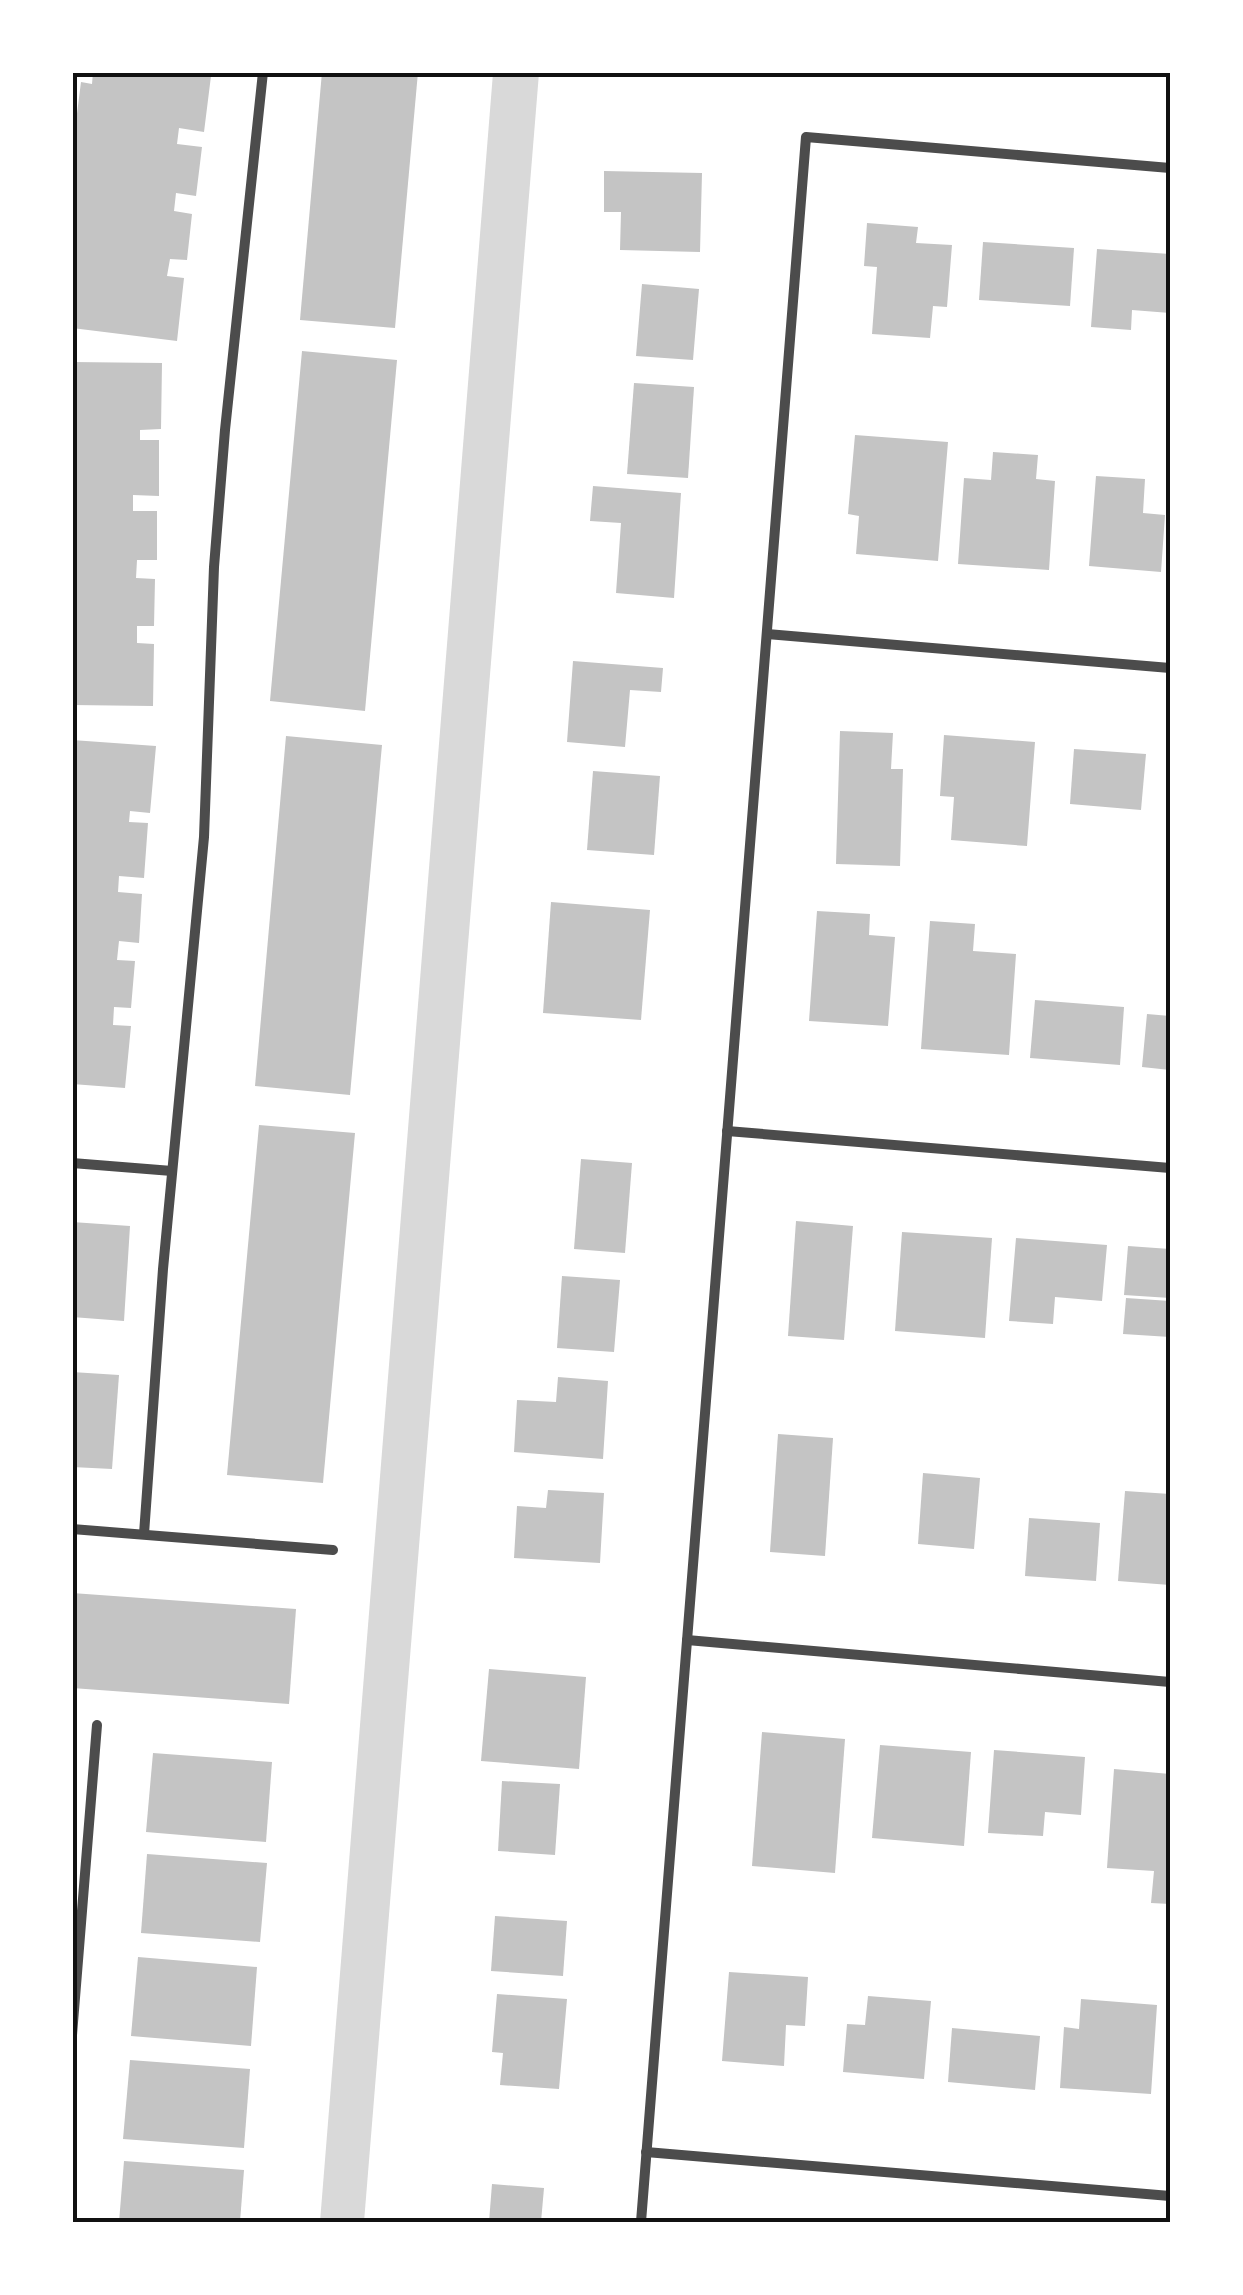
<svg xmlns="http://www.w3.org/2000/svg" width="1243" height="2295" font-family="Karla,sans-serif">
<rect width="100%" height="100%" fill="#fff"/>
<polygon fill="#d9d9d9" points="493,73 539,73 364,2222 320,2222"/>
<g fill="#c4c4c4">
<polygon points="93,72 192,72 191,75 211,76 204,132 179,128 177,144 202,147 196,196 176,193 174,211 192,214 187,260 170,259 167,276 184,278 177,341 72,328 72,249 75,229 72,229 72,153 81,82 92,84"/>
<polygon points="322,72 418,72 395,328 300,320"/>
<polygon points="604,171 702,173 700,252 620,250 621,212 604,212"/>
<polygon points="867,223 918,227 916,243 952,245 947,307 933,306 930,338 872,334 877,267 864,266"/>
<polygon points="983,242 1074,248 1070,306 979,300"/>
<polygon points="1097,249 1170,254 1170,313 1132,310 1131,330 1091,327"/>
<polygon points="642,284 699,289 693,360 636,356"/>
<polygon points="302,351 397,360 365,711 270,701"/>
<polygon points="72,362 162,363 161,429 140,430 140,440 159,440 159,496 133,495 133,511 157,511 157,560 137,560 136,578 155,579 154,626 137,626 137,643 154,644 153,706 72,705"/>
<polygon points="634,383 694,387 688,478 627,474"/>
<polygon points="855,435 948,442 938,561 856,554 859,516 848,514"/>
<polygon points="993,452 1038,455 1036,479 1055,481 1049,570 958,564 964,478 991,480"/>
<polygon points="1096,476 1145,479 1143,513 1165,515 1161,572 1089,566"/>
<polygon points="593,486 681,493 674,598 616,593 621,523 590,521"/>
<polygon points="573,661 663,668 661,692 630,690 625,747 567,742"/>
<polygon points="840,731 893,733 891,769 903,769 900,866 836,864"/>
<polygon points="944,735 1035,742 1027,846 951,840 954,797 940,796"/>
<polygon points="286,736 382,745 350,1095 255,1086"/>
<polygon points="72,740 156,746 150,813 130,811 129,822 148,823 144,878 119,876 118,892 142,894 139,943 119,941 117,960 135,961 131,1008 114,1007 113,1025 131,1026 125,1088 72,1084"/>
<polygon points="1074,749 1146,754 1141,810 1070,804"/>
<polygon points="593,771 660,776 654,855 587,850"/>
<polygon points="551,902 650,910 641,1020 543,1013"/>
<polygon points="817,911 870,914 869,935 895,937 888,1026 809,1021"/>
<polygon points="930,921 975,924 973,951 1016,954 1009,1055 921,1049"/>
<polygon points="1035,1000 1124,1007 1120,1065 1030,1058"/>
<polygon points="1147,1014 1170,1016 1170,1070 1142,1067"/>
<polygon points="259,1125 355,1133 323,1483 227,1475"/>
<polygon points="581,1159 632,1163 625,1253 574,1249"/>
<polygon points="796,1221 853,1226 844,1340 788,1336"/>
<polygon points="72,1222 130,1226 124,1321 72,1317"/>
<polygon points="902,1232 992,1238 985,1338 895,1331"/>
<polygon points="1016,1238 1107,1245 1102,1301 1055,1297 1053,1324 1009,1321"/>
<polygon points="1128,1246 1170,1249 1170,1298 1124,1295"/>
<polygon points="562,1276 620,1280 614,1352 557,1348"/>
<polygon points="1126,1298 1170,1301 1170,1337 1123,1334"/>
<polygon points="72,1372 119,1375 112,1469 72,1467"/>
<polygon points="558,1377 608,1381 603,1459 514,1452 517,1400 556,1402"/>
<polygon points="778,1434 833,1438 825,1556 770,1552"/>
<polygon points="923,1473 980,1478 974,1549 918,1544"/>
<polygon points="548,1490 604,1493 600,1563 514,1558 517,1506 546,1508"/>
<polygon points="1125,1491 1170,1494 1170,1585 1118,1581"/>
<polygon points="1029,1518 1100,1523 1096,1581 1025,1576"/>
<polygon points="72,1593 296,1609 289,1704 72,1688"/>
<polygon points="489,1669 586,1677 579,1769 481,1761"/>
<polygon points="762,1732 845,1739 835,1873 752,1866"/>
<polygon points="880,1745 971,1752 964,1846 872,1838"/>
<polygon points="994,1750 1085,1757 1081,1815 1045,1812 1043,1836 988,1833"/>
<polygon points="153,1753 272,1762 266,1842 146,1832"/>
<polygon points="1114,1769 1170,1774 1170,1904 1151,1903 1154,1871 1107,1868"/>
<polygon points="502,1781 560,1784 555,1855 498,1851"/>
<polygon points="147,1854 267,1863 260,1942 141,1933"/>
<polygon points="495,1916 567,1921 563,1976 491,1971"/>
<polygon points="138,1957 257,1967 251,2046 131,2036"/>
<polygon points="729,1972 808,1977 805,2026 786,2025 784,2066 722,2061"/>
<polygon points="497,1994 567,1999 559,2089 500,2085 503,2053 492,2052"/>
<polygon points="868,1996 931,2001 924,2079 843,2072 847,2024 865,2025"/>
<polygon points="1081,1999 1157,2005 1151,2094 1060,2088 1064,2027 1079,2029"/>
<polygon points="952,2028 1040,2036 1035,2090 948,2082"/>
<polygon points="130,2060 250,2069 244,2148 123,2139"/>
<polygon points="124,2161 244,2170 240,2222 119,2222"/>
<polygon points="492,2184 544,2188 541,2222 489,2222"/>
</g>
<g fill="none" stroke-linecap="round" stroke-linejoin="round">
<g stroke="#4c4c4c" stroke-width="10">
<polyline points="767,634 1170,668"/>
<polyline points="727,1131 1170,1168"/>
<polyline points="72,1163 172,1171"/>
<polyline points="72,1529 333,1550"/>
<polyline points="144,1534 163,1269 204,837 214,567 225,430 263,72"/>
<polyline points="687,1640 1170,1682"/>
<polyline points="72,2035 97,1725"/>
<polyline points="646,2152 1170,2196"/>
<polyline points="641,2222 806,137 1170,168"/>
</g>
</g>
<rect width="1243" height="2295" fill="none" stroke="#ffffff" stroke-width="150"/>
<rect x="75" y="75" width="1093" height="2145" fill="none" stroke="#111" stroke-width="4"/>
</svg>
